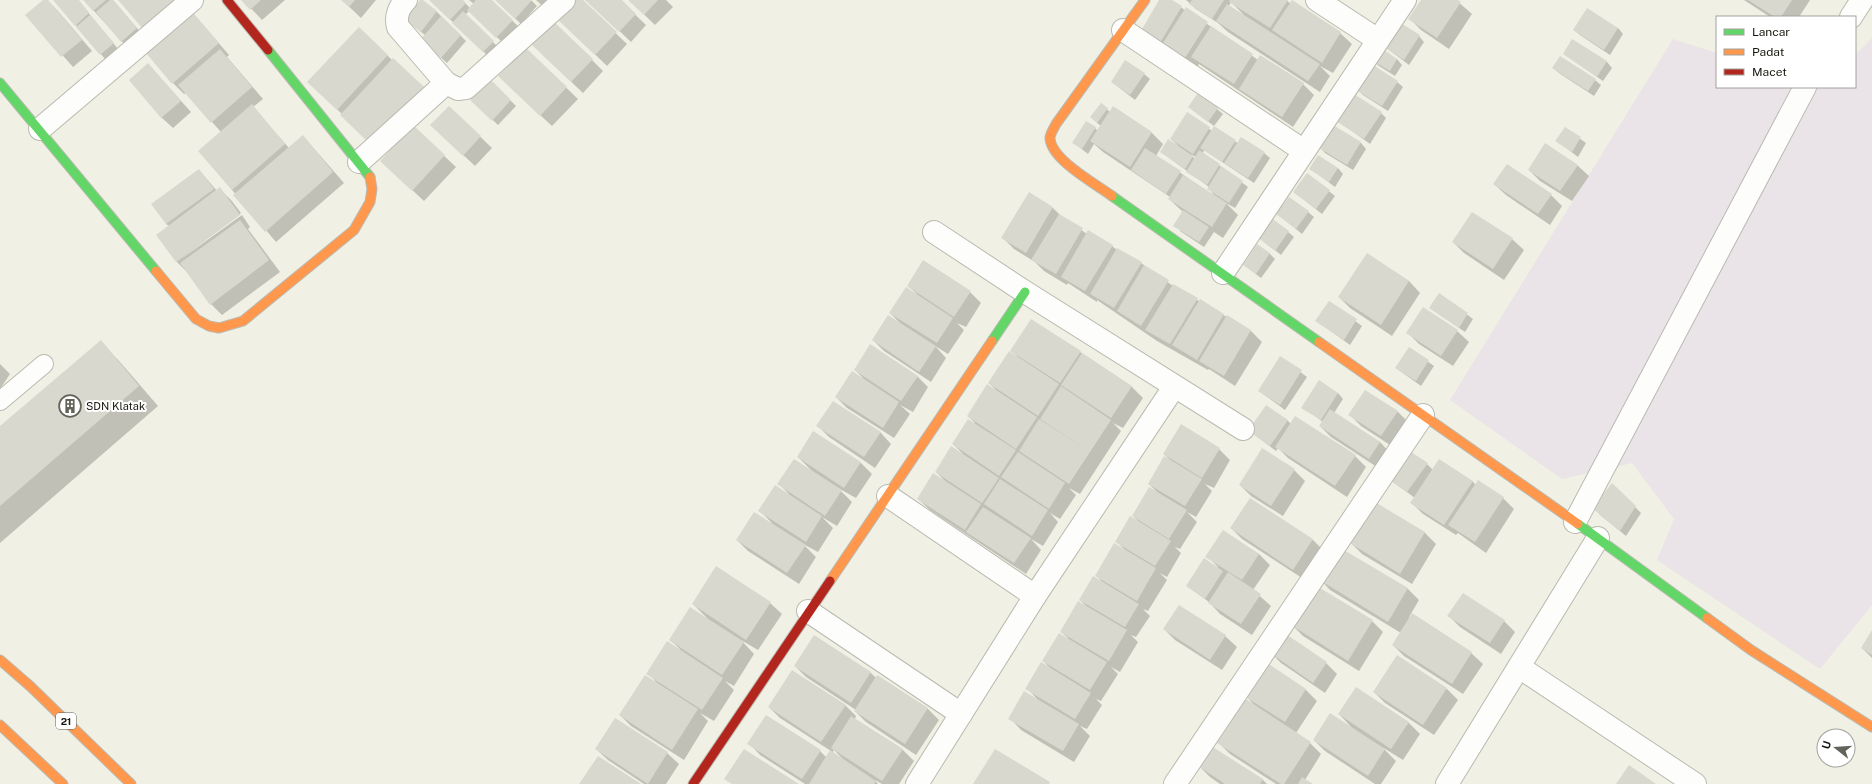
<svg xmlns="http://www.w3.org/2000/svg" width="1872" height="784" font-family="'Public Sans',sans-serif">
<rect width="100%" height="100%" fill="#f0f0e4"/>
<polygon fill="#eae3e7" points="1872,38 1872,605 1820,669 1657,560 1674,519 1632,463 1562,479 1450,400 1673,39 1717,53 1717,87 1855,87 1855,55"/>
<g fill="#0003" fill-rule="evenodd">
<polygon points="45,0 47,0 57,10 92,51 73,67 27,15"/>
<polygon points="54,0 78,0 118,49 106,60"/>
<polygon points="84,0 113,0 142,34 127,47"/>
<polygon points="119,0 191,11 229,55 227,57 263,99 253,107 289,148 303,136 344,183 276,242 199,151 221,132 186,93 184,94 173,83 153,37"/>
<polygon points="243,0 285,0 262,20"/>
<polygon points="342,0 376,0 361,18"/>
<polygon points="421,0 436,11 466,41 447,63 427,45 425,35 406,20"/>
<polygon points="430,0 462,0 470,8 474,4 469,0 490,0 518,26 502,42 469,11 465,15 498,47 489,57"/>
<polygon points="496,0 531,0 537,6 521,24"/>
<polygon points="536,0 558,0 548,11"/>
<polygon points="576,0 581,0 627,44 607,66 570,30"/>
<polygon points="587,0 620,0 646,25 631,42"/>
<polygon points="629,0 666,0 673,7 655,25"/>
<polygon points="1160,0 1170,0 1185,10 1186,9 1258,60 1303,84 1314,95 1293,127 1199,64 1195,71 1147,37"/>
<path d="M1186,0H1286L1291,4L1292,2L1340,33L1352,44L1333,73L1320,66L1330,76L1320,92L1228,32L1218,23L1196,9ZM1231,2L1243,14V15L1229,6Z"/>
<polygon points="1422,0 1456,0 1472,14 1449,49 1421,30 1410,19"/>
<polygon points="1744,0 1810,0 1799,17 1770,17"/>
<polygon points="359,28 392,60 434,99 342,114 320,93"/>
<polygon points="1618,28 1623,34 1610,55 1580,35 1574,30"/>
<polygon points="1419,36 1424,42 1409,65 1384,46"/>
<polygon points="1573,40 1607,62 1612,68 1603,81 1564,54"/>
<polygon points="525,48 578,99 552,126 510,87"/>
<polygon points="542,54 592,60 603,71 583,93"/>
<polygon points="1397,59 1402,65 1395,76 1379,66 1374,61"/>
<polygon points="148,64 191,112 173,128 161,117"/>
<polygon points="1553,68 1595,80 1601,85 1594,96 1559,73"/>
<polygon points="1144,74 1150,79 1135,100 1112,82"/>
<polygon points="490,80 516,106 498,125 472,100"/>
<polygon points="1397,82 1403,87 1388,111 1363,95 1358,90"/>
<path d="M1101,104L1110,112L1113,108L1152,133L1163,144L1156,156L1214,196L1209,187L1161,152L1179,147L1171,139L1187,113L1212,131L1238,143L1264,153L1270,158L1254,183L1204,150L1203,153L1248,187L1235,208L1226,203L1238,215L1223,238L1214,232L1204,247L1180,231L1183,212L1169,199L1170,197L1103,152L1094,144L1088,154L1074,143L1095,128L1098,131L1101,126L1097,123ZM1190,154L1196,157L1195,159Z"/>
<polygon points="449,107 492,148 475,166 443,136"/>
<polygon points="1189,107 1217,109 1223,114 1214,126"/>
<polygon points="1381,113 1386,118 1370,144 1338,121"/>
<polygon points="1333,126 1361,143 1366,149 1353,170 1325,153 1320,147"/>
<polygon points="413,127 456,167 424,201 393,172"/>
<polygon points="1565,128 1586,143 1578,157 1557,141"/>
<polygon points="1577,165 1589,176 1572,201 1540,181 1529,170"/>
<polygon points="1338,168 1343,174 1335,187 1311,169"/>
<polygon points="199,170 217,191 220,189 231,200 241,213 177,262 157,235 169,226 166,224"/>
<polygon points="1307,174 1335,196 1322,214 1294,192"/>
<polygon points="1494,184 1551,195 1562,206 1550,225 1506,195"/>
<polygon points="1029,194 1053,208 1061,216 1087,234 1112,246 1117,250 1141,263 1173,286 1251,331 1262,342 1235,386 1209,369 1208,370 1157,341 1097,300 1097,302 1068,283 1067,285 1044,271 1035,262 1014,249 1003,238"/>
<polygon points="1308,212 1314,217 1302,234 1278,214"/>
<polygon points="1472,213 1512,239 1524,250 1504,280 1464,253 1453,242"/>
<polygon points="242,215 250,227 248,229 280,272 222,315 211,304 188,273 177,262"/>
<polygon points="1288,232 1294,237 1281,255 1257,236"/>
<polygon points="1269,253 1275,259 1261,278 1244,265"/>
<polygon points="1367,254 1409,281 1420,293 1392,336 1350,308 1339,297"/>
<polygon points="908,286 970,292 981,303 966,327 957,323 964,330 948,354 935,346 946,358 931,382 884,351 873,340 900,323 890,313 917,294"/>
<polygon points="1439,294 1473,319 1465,332 1430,308"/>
<polygon points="1329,302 1362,326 1350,345 1317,321"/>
<polygon points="1423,309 1457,331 1469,342 1453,366 1419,344 1408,333"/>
<polygon points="101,342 120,362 158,406 0,543 0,428"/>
<polygon points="1409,348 1434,366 1421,386 1396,368"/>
<polygon points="1011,351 1080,352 1132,387 1143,398 1123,428 1113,423 1121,431 1080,494 1069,488 1076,495 1060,519 1050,513 1058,522 1043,546 1031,539 1041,550 1026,574 930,510 918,499 945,481 936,472 963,454 953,444 975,423 968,416 996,390 989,383 1017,356"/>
<polygon points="1280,357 1307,377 1285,410 1259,391"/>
<polygon points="0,364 10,374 0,389"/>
<polygon points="855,370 917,376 928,387 913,412 900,405 910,414 894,438 847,408 836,397 863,378"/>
<polygon points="1365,391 1398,412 1409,423 1393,447 1361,426 1350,415"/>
<polygon points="1338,393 1343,399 1334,413 1380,442 1391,454 1380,469 1331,437 1320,426 1323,422 1303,407"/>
<polygon points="1287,420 1291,424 1355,456 1366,467 1347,497 1288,458 1278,448 1276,451 1250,431"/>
<polygon points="818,426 880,432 891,444 875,468 829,437"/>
<polygon points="814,432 861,463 872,474 856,498 838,488 852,502 837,526 822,517 833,528 818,552 803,544 816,557 799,584 748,551 737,540 772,523 759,510 789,494 779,484 812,471 798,457"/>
<polygon points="1219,449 1230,460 1214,488 1205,484 1212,491 1196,517 1187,512 1197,522 1180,549 1175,547 1181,553 1167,577 1160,573 1167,580 1148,611 1143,609 1150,616 1136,637 1131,635 1138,642 1120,672 1111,667 1118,674 1101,701 1096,699 1102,705 1087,729 1080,726 1090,736 1074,762 1021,730 1010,718 1037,699 1027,688 1050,668 1043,661 1068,638 1061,632 1086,606 1080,600 1102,582 1096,575 1125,550 1117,542 1138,521 1133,516 1159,494 1149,484 1171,461 1164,454"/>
<polygon points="1427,464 1433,470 1472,481 1476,485 1503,498 1514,509 1486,553 1458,533 1456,535 1423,514 1412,503 1415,498 1389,479"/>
<polygon points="1294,470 1305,481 1283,516 1251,496 1240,485"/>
<polygon points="1612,484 1641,513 1626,536 1599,514"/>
<polygon points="1375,503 1425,533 1436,544 1412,584 1362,554 1351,543"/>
<polygon points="1231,528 1313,540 1324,551 1305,580 1242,539"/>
<polygon points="1223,532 1259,554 1270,565 1253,590 1271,606 1252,635 1220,614 1209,602 1187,586 1218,567 1207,556"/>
<polygon points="1338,547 1408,589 1419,600 1409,617 1471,653 1483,664 1463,694 1404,656 1393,645 1401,633 1330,590 1319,578"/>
<polygon points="770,603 782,614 758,650 741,640 754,654 734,686 725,681 734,690 714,721 700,713 708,721 684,760 631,726 620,715 657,683 648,673 680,649 670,640 707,618 693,604"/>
<polygon points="1179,606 1225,636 1237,647 1222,670 1175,640 1164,629"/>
<polygon points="1449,616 1504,621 1515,632 1501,654 1460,627"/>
<polygon points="1372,621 1383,632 1359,671 1303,636 1292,625"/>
<polygon points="1872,632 1872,658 1862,648"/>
<polygon points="1270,652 1326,663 1337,674 1325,693 1281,663"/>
<polygon points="1266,664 1306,690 1317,701 1296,733 1310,743 1321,754 1305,780 1311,784 1276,784 1230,754 1219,743 1255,706 1246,696"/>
<polygon points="795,666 870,672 876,678 878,676 928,709 939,720 916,755 866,722 855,711 856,710 806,677"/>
<polygon points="1356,688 1409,723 1420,734 1403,760 1382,747 1396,761 1381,784 1375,784 1325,751 1314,740 1353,729 1339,714"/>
<polygon points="1447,689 1458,700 1434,735 1385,703 1374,692"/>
<path d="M845,705L856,716L855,719L903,750L914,761L899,784H882L875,780L878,784H805L760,755L749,743L820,751L827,758L831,751L780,718L769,707ZM834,750L844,760L832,753Z"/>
<polygon points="616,719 667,753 679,764 666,784 644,784 608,760 596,749"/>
<polygon points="1212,747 1263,780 1267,784 1220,784 1210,777 1199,766"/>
</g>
<g fill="#d8d8cf">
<polygon points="43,0 48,0 82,40 61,57 25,15"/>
<polygon points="53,0 79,0 89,13 75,26"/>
<polygon points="83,0 106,0 93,11"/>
<polygon points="110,0 113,0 137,28 121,42 96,12"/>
<polygon points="118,0 180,0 144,30"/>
<polygon points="241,0 261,0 250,10"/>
<polygon points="341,0 355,0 349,7"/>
<polygon points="420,0 423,0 437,11 421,32 405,20"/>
<polygon points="429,0 463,0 466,3 450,20"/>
<polygon points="476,0 492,0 513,20 496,38 467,10"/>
<polygon points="495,0 532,0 515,19"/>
<polygon points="575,0 583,0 617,32 595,55 557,19"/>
<polygon points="585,0 622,0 636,14 619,32"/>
<polygon points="628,0 658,0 644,15"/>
<polygon points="1159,0 1172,0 1182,6 1160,43 1141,31"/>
<polygon points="1192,0 1224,0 1212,19 1189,4"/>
<polygon points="1230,0 1288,0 1270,28 1229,2"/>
<polygon points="1292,0 1341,32 1322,63 1272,30"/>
<polygon points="1421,0 1458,0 1461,2 1437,38 1408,19"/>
<polygon points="1748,0 1792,0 1781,17 1775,17"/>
<polygon points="1227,4 1320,64 1308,81 1216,21"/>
<polygon points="187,6 219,43 172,84 141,47"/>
<polygon points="1186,7 1208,22 1183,61 1161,46"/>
<polygon points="1587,8 1618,28 1604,50 1573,30"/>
<polygon points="463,11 494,41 483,52 452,23"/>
<polygon points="90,15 114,43 100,55 76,27"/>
<polygon points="441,16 461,35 441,58 420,40"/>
<polygon points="552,20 593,59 571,82 530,43"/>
<polygon points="1399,22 1420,35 1404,60 1383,46"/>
<polygon points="1211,26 1253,54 1234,84 1191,57"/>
<polygon points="359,27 388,55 337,110 307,82"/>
<polygon points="1572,39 1607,61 1597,77 1563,54"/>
<polygon points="525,47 567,87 540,116 498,76"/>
<polygon points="1381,48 1397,59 1390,71 1373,61"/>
<polygon points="220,49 252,87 211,123 178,85"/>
<polygon points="1260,55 1304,83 1282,117 1239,89"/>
<polygon points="1560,56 1596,79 1588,91 1552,68"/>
<polygon points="393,58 424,87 370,144 340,115"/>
<polygon points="1125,60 1145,73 1130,95 1111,82"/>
<polygon points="148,63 181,101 161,118 129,80"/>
<polygon points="1373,65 1398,81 1382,106 1356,90"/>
<polygon points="490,79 511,100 492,121 470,100"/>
<polygon points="1198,93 1218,108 1208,122 1188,107"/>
<polygon points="1354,94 1382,112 1364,139 1336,121"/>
<polygon points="1101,103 1108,108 1097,123 1090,117"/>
<polygon points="252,104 285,144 232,190 198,151"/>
<polygon points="449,106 481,136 463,156 430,125"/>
<polygon points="1113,106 1152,132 1130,167 1090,141"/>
<polygon points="1187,112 1210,127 1193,154 1170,139"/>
<polygon points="1086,121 1096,127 1082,149 1072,143"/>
<polygon points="413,125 445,155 412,191 380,161"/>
<polygon points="1333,125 1361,142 1347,165 1319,148"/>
<polygon points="1214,126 1236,140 1222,162 1200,148"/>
<polygon points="1565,127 1581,137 1572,152 1555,141"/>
<polygon points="303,135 333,172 265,232 233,195"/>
<polygon points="1241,137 1265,152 1248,178 1224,163"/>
<polygon points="1168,139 1193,156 1185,169 1160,152"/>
<polygon points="1545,143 1578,165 1560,191 1528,170"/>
<polygon points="1145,148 1181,171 1166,194 1131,170"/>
<polygon points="1199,150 1220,164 1207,185 1186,172"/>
<polygon points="1318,155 1338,168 1329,182 1309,169"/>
<polygon points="1507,164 1552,194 1538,214 1493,184"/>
<polygon points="1221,166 1243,181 1229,203 1207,189"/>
<polygon points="199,169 214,189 166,224 151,204"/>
<polygon points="1307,173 1330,190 1316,209 1293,192"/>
<polygon points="1183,175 1227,203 1212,227 1168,199"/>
<polygon points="220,187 240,215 176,262 156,235"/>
<polygon points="1029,192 1053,207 1026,253 1001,238"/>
<polygon points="1289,197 1309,211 1296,229 1276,214"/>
<polygon points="1183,210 1209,227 1199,242 1173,226"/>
<polygon points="1472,212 1513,238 1493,269 1452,242"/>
<polygon points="1059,214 1083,228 1056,274 1031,260"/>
<polygon points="1270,217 1289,231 1275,251 1256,236"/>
<polygon points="240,220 269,260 210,305 180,263"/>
<polygon points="1088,230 1113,245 1085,291 1061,277"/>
<polygon points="1257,244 1270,253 1256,274 1243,265"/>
<polygon points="1117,248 1142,262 1114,308 1090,294"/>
<polygon points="1367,253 1409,281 1381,325 1338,297"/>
<polygon points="923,260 971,291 954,317 907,286"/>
<polygon points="1144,265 1169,280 1141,326 1117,311"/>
<polygon points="1173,284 1198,298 1170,344 1145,330"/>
<polygon points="906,287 953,318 937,343 889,313"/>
<polygon points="1439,293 1468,313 1459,328 1429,308"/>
<polygon points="1200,299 1224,314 1197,360 1172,345"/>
<polygon points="1329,301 1357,319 1344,340 1315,321"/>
<polygon points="1423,307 1458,330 1441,356 1406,333"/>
<polygon points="888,315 936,346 919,372 872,340"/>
<polygon points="1227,315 1251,330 1224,376 1199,361"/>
<polygon points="1031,319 1081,351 1060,383 1010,351"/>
<polygon points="101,340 139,386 0,506 0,426"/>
<polygon points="870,344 918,376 901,401 854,370"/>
<polygon points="1409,347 1429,360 1416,381 1395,368"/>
<polygon points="1009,351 1059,384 1038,416 988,383"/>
<polygon points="1082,353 1132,386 1111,418 1061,385"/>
<polygon points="1280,356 1302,370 1280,405 1258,391"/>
<polygon points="852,371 899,402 883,428 835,397"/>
<polygon points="1319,380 1338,393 1321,420 1301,408"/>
<polygon points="987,384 1037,417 1016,449 967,416"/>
<polygon points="1061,386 1111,420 1069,484 1019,451 1039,419 1087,450 1040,419"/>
<polygon points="1365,390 1398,411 1381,436 1348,415"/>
<polygon points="833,401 881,432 864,457 816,426"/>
<polygon points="1266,405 1288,420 1270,446 1248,431"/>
<polygon points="1330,409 1380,442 1369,459 1319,426"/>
<polygon points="1295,416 1356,455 1335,486 1275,447"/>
<polygon points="968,419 1016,450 999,476 952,444"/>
<polygon points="1181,424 1220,448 1202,478 1163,454"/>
<polygon points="813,431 861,462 844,488 797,457"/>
<polygon points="951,446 999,478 982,503 935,472"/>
<polygon points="1262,448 1295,469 1271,506 1239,485"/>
<polygon points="1408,450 1428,463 1407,492 1388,479"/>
<polygon points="1018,452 1065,483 1049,509 1001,477"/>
<polygon points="1164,456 1202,479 1185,506 1148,484"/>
<polygon points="794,459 842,490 825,516 777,484"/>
<polygon points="1439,459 1473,481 1444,525 1410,503"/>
<polygon points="933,473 981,504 965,530 917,499"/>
<polygon points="1000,479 1048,510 1032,536 984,504"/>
<polygon points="1478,480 1504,497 1475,542 1448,525"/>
<polygon points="1612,483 1636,506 1620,531 1592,508"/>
<polygon points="775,485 822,516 806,542 758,511"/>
<polygon points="1149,487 1187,510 1169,539 1132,516"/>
<polygon points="1250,498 1313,539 1293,570 1230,528"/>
<polygon points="1375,502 1425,532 1400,574 1350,543"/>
<polygon points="983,507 1031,538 1014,563 966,532"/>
<polygon points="754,512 806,545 787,573 736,540"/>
<polygon points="1130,516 1171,541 1155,566 1115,542"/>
<polygon points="1223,530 1259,554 1242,580 1205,557"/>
<polygon points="1114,543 1156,568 1137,601 1095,576"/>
<polygon points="1337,546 1408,588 1388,622 1318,579"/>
<polygon points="1204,558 1223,571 1205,599 1186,586"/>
<polygon points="716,566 771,602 746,640 692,604"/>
<polygon points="1228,572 1261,594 1241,624 1208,603"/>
<polygon points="1093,576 1139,604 1125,627 1079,600"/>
<polygon points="1315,585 1373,620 1348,661 1291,625"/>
<polygon points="1463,593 1505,620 1490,643 1447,616"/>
<polygon points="1078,601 1127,630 1109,661 1060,632"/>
<polygon points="1179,605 1226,635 1210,660 1163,629"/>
<polygon points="690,607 744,642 722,675 669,640"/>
<polygon points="1412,613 1472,652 1452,684 1392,645"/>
<polygon points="1872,630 1872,655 1861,648"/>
<polygon points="1283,632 1327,662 1313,683 1269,652"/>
<polygon points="1059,633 1107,662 1090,690 1042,661"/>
<polygon points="814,635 871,672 851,703 794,666"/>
<polygon points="667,641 723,678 702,710 646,674"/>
<polygon points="1397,655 1447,688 1423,725 1373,692"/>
<polygon points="1041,662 1091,693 1075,719 1025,689"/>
<polygon points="1266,662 1306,689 1285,722 1244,696"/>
<polygon points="792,670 846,705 821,742 768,707"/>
<polygon points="645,675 698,709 672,750 619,715"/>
<polygon points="877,675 928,708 905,744 854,711"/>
<polygon points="1356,687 1409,722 1391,749 1338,714"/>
<polygon points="1024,691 1079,724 1063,751 1008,719"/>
<polygon points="1246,699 1311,742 1284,784 1281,784 1217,743"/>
<polygon points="1330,713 1385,749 1368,776 1313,740"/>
<polygon points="766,715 821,750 802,779 747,744"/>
<polygon points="851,716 903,749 882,781 831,748"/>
<polygon points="615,718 668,752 648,784 595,749"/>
<polygon points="1211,746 1263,779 1260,784 1225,784 1198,766"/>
<polygon points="744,749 799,784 732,784 724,779"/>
<polygon points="995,749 1050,782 1049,784 973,784"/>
<polygon points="830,750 876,781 874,784 809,784"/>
<polygon points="598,756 641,784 579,784"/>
<polygon points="1629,765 1656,784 1616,784"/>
<polygon points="1302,777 1313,784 1298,784"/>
</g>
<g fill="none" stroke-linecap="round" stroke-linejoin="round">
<g stroke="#babab1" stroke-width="20">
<polyline id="lane" points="0,401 44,364"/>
</g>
<g stroke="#babab1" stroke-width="24">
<g id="street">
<path d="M406,0C399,7 395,17 398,27L446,83L458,89L466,88L564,0"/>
<polyline points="1317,0 1378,40"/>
<polyline points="1851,17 1862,0"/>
<polyline points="1123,30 1304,151"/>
<polyline points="40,129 192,0"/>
<polyline points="359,162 446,83"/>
<polyline points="934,232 1025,292 1243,429"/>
<polyline points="1223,273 1405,0"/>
<polyline points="888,496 1035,596"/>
<polyline points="1575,522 1805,87"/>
<polyline points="808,611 961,714"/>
<polyline points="1519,667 1695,784"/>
<polyline points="917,784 1035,596 1174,387"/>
<polyline points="1175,784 1423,415"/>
<polyline points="1447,784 1598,538"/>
</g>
</g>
<g stroke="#babab1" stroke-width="11">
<g id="fast">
<polyline points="268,50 370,177"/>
<polyline points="0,83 156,271"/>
<polyline points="1112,196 1319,342"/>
<polyline points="992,341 1025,292"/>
<polyline points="1578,524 1707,618"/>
</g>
</g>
<g stroke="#babab1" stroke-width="11">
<g id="slow">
<path d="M1112,196C1096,184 1051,160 1050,138C1050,134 1054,128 1056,124L1145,0"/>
<polyline points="156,271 196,319 209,326 219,328 243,321 354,230 370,202 372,189 370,177"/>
<polyline points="1319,342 1578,524"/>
<polyline points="830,581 992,341"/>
<polyline points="1707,618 1751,650 1872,727"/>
<polyline points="0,660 30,686 131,784"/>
<polyline points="0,725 63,784"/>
</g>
</g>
<g stroke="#babab1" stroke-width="11">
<g id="jam">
<polyline points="227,0 268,50"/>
<polyline points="693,784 830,581"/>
</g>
</g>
<use href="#lane" stroke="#fdfdfb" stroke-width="18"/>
<use href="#street" stroke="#fdfdfb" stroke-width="22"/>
<use href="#fast" stroke="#63d668" stroke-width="9"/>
<use href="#slow" stroke="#ff974d" stroke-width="9"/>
<use href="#jam" stroke="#b3261e" stroke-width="9"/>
</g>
<defs>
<g id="building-ring" transform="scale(1.15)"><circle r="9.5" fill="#fff" stroke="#63635a" stroke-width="1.5"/><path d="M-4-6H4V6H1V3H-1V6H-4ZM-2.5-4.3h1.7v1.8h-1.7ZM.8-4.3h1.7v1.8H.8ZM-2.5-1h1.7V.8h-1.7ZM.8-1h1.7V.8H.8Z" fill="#63635a"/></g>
</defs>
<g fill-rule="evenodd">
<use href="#building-ring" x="70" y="406"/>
</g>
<g text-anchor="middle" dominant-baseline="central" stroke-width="4" stroke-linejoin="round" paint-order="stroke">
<rect fill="#fff" stroke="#5d5d57" stroke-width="1" x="56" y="713" width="20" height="16" rx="3"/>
<g font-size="10" font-weight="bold" fill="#17170f">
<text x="66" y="721">21</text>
</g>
<g font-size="11" fill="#17170f" stroke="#fff" text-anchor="start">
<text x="86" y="406">SDN Klatak</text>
</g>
</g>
<rect x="1716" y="16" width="140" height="72" fill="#ffffff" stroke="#a2a29f"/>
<rect x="1724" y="29" width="20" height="6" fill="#63d668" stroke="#a2a29f"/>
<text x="1752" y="36" font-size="12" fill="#17170f">Lancar</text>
<rect x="1724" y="49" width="20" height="6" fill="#ff974d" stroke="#a2a29f"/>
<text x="1752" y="56" font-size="12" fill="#17170f">Padat</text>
<rect x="1724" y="69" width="20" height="6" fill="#b3261e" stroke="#a2a29f"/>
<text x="1752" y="76" font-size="12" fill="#17170f">Macet</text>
<g transform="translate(1836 748) rotate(287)"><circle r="19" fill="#ffffff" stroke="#a2a29f"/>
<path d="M0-3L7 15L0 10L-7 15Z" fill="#63635a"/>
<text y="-6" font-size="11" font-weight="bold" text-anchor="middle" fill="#17170f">U</text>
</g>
</svg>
